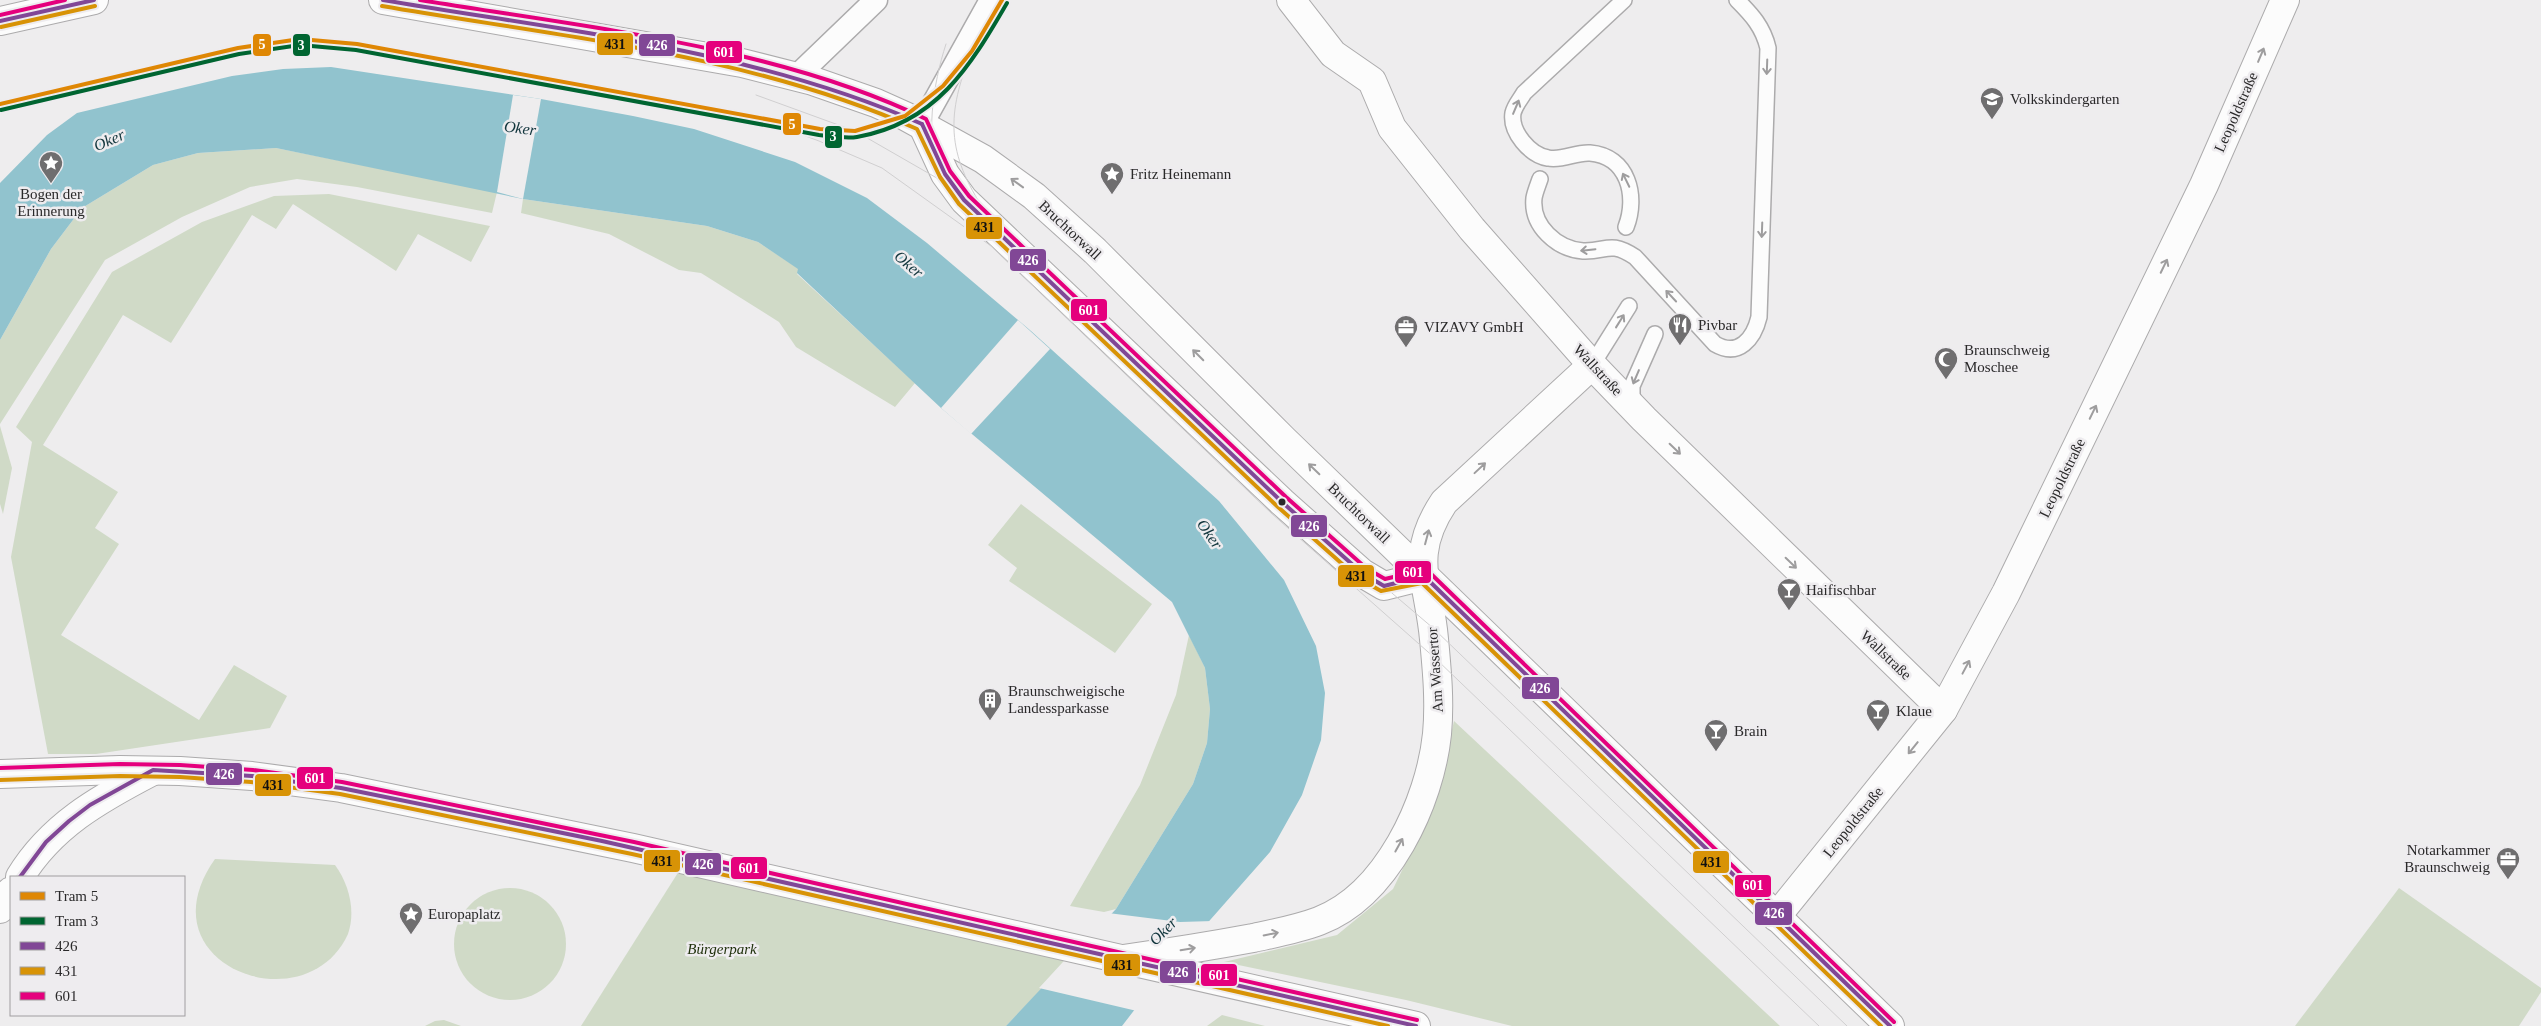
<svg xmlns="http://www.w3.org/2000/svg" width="2541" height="1026" font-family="Georgia,serif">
<rect width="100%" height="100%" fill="#eeedee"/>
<g fill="#d0dac7">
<polygon points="276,148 497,192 492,213 357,187 297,179 250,187 182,217 105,260 0,424 0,340 51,249 82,208 153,165 198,153"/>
<polygon points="329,194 490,226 471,262 418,234 396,271 293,204 276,229 252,215 171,343 123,315 43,445 118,492 95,528 119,544 61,635 199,720 234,665 287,696 270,728 96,754 48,754 11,557 32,442 16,427 112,272 202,222 274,196"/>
<polygon points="523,199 707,226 758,242 799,269 797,274 915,383 895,407 796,347 779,322 701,273 679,270 609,234 521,213"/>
<polygon points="0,426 12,468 3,514 0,504"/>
<polygon points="1021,504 1152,604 1115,653 1009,581 1017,568 988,545"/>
<polygon points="1189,635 1205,668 1210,709 1207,743 1193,784 1116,909 1104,912 1070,906 1140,785 1176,695"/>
<polygon points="1454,721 1780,1026 1512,1026 1406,1000 1224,962 1337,935 1393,889 1436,800"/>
<path d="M215,859L335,865C349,884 356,911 348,934C306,1026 140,965 215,859Z"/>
<polygon points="686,860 1078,951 1006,1026 581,1026"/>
<polygon points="2399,888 2541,988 2541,992 2519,1026 2295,1026"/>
<circle cx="510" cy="944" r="56"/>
<polygon points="1222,1015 1265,1026 1207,1026"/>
<polygon points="444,1020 461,1026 425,1026 435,1021"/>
</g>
<polygon fill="#91c3ce" points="331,67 541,99 633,116 694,129 795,162 867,198 927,243 1031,331 1219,501 1284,580 1316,646 1325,693 1321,740 1302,795 1270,852 1159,978 1122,1026 1006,1026 1116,909 1193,784 1207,743 1210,709 1205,668 1172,602 941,408 797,273 798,269 758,242 707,226 523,199 276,148 198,153 153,165 82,208 51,249 0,340 0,183 47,135 77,113 232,76 283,69"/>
<g fill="#eeedee">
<polygon points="513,95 541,99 523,199 497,192"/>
<polygon points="1018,320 1050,349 971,434 941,408"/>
<polygon points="1108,913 1180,922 1213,921 1137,1011 1039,988"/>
</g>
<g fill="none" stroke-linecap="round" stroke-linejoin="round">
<g stroke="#acabac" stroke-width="18">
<g id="service">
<path d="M1624,0L1524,93C1520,100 1515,105 1513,113C1510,132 1530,155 1548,158C1563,161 1575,152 1590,153C1628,156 1638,196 1626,227"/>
<path d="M1540,179C1538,185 1535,192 1534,198C1531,226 1557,249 1583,251C1607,252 1609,240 1635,257L1715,344C1739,358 1754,338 1759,317L1768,48C1763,27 1752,15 1737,0"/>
<polyline points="1592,365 1629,306"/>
<polyline points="1636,407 1632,395 1632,386 1655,334"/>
</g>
</g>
<g stroke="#acabac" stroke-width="25">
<g id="pedestrian">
<polyline points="796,77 876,0"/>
<polyline points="922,124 991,0"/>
</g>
</g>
<g stroke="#acabac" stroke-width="30">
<g id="minor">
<polyline points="1291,0 1333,54 1372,81 1392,128 1472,229 1592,365 1644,419 1943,710"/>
<polyline points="1776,917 1943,710 2006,593 2204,185 2285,0"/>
<path d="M1123,959C1166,953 1210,946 1253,938C1276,933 1298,929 1319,921C1387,895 1430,802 1437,734C1440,702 1437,671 1434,639C1429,582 1408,556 1444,502L1592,365"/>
</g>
</g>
<g stroke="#acabac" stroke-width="30">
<polyline id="tertiary" points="922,124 945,174 964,200 1282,502 1362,573 1384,586 1424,576"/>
</g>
<g stroke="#acabac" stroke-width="30">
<g id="secondary">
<polyline points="383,0 742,63 813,81 876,103 905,116 983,159 1034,196 1095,251 1284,440 1890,1026"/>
<polyline points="0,21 94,0"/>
<polyline points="0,774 120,770 180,771 252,776 341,788 633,848 1416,1026"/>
<path d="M20,877C51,826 99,799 151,772"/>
<polyline points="0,909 11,891"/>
</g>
</g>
<use href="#service" stroke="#fcfcfc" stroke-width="15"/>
<use href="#pedestrian" stroke="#fcfcfc" stroke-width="22"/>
<use href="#minor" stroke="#fcfcfc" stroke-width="28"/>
<use href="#tertiary" stroke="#fcfcfc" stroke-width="28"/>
<use href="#secondary" stroke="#fcfcfc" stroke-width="28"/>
<g stroke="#d0cfd0" stroke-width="1">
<path d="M946,44C933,84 924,140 941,180C950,199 966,216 980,232"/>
<path d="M972,51C946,114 946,153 985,211"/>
<polyline points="756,95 855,131 942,181 989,217 1121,346 1332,542 1433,628 1847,1026"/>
<polyline points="757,118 819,141 882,168 991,246 1271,513 1436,659 1819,1026"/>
</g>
<g stroke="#eeecef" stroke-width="8">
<g id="bus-1">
<path d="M383,0C564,31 752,49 922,124"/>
<polyline points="0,21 94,0"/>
<polyline points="922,124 945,174 964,200 1282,502 1362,573 1384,586 1424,576"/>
<polyline points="1424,576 1890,1026"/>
<polyline points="20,877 46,842 69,821 90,805 153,770 252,776 341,788 602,841 1416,1026"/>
</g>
</g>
<g stroke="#eeecef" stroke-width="8">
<g id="bus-2">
<path d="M382,6C562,37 749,54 917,129L940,177L959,204L1278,507L1358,578L1381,591L1422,583L1881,1026"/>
<polyline points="1,27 95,6"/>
<polyline points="0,780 120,776 180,777 251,782 340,794 632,854 1388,1026"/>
</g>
</g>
<g stroke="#eeecef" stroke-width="8">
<g id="bus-3">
<path d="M420,0C583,27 776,46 926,119L950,171L969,196L1286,497L1366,568L1385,579L1423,570L1428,571L1894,1022"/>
<polyline points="0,15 65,0"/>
<polyline points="0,768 120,764 180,765 253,770 342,782 634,842 1417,1020"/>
</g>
</g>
<use href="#bus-1" stroke="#814796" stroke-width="4"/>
<use href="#bus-2" stroke="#d89306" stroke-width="4"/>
<use href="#bus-3" stroke="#e5007d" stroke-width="4"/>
<g stroke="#eeecef" stroke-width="8">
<polyline id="tram-1" points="0,104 238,48 300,39 357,44 820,129 855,131 905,116 943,86 972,51 1002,0"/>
</g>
<g stroke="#eeecef" stroke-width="8">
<path id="tram-2" d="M1,110L239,54L300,45L356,50L819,135C831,136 845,139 857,137C936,123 970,67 1007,3"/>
</g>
<use href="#tram-1" stroke="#df8704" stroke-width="4"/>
<use href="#tram-2" stroke="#006531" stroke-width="4"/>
</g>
<defs><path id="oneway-shaft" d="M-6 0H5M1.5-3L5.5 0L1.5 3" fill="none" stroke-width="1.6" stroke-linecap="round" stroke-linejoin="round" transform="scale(1.25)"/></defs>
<g stroke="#9e9d9e">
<use href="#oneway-shaft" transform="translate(2261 55) rotate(-67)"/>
<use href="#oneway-shaft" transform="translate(1767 67) rotate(92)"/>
<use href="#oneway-shaft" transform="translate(1516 107) rotate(-67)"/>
<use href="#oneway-shaft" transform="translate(1626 180) rotate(-116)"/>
<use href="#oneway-shaft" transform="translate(1017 183) rotate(-144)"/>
<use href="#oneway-shaft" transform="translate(1762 230) rotate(92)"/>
<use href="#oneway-shaft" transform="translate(1588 250) rotate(174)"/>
<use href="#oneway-shaft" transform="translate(2164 266) rotate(-64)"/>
<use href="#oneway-shaft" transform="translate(1671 296) rotate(-133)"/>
<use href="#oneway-shaft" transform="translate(1620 321) rotate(-58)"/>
<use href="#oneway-shaft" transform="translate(1198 355) rotate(-135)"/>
<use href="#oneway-shaft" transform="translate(1636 377) rotate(113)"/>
<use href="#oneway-shaft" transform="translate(2093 412) rotate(-64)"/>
<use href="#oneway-shaft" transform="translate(1675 449) rotate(44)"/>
<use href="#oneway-shaft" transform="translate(1480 468) rotate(-43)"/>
<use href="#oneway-shaft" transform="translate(1314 469) rotate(-136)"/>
<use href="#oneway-shaft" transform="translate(1427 537) rotate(-75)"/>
<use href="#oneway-shaft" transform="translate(1791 563) rotate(44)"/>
<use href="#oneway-shaft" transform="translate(1966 667) rotate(-62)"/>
<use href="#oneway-shaft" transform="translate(1913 748) rotate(129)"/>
<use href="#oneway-shaft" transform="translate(1399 845) rotate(-61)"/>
<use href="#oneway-shaft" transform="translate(1271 934) rotate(-11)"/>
<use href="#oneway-shaft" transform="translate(1188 949) rotate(-9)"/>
</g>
<defs>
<g id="school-pin" transform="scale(1.25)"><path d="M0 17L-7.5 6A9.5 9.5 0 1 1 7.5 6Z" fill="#6f6e6f" stroke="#eeecef"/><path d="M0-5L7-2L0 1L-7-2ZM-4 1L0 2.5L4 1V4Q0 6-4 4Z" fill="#fff"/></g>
<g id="sight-pin" transform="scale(1.25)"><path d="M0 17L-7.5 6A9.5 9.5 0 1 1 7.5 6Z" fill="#6f6e6f" stroke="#eeecef"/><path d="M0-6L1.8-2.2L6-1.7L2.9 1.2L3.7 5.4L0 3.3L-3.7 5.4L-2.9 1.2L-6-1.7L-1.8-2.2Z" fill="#fff"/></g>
<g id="restaurant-pin" transform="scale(1.25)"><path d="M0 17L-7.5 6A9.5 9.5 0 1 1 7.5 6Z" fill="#6f6e6f" stroke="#eeecef"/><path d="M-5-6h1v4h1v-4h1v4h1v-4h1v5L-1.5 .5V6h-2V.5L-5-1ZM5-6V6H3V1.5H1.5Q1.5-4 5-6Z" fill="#fff"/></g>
<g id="office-pin" transform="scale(1.25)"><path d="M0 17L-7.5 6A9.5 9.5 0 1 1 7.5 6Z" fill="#6f6e6f" stroke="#eeecef"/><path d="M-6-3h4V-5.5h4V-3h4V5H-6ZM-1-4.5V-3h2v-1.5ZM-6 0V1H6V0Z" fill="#fff"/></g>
<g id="mosque-pin" transform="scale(1.25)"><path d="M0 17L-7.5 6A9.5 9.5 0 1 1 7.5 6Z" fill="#6f6e6f" stroke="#eeecef"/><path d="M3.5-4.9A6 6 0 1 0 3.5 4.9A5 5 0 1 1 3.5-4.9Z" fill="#fff"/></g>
<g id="bar-pin" transform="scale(1.25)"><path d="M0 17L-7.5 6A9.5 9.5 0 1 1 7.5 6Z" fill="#6f6e6f" stroke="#eeecef"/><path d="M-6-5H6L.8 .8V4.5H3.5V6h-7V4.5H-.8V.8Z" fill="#fff"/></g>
<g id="building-pin" transform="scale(1.25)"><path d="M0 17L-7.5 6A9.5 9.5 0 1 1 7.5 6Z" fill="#6f6e6f" stroke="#eeecef"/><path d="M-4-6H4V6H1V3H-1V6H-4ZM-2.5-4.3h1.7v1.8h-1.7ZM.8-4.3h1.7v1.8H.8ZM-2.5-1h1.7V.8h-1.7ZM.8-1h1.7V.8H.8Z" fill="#fff"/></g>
</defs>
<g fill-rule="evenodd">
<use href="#school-pin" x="1992" y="99"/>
<use href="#sight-pin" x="51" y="163"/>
<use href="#sight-pin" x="1112" y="174"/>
<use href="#restaurant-pin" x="1680" y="325"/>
<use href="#office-pin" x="1406" y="327"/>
<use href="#mosque-pin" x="1946" y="359"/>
<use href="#bar-pin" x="1789" y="590"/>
<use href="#building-pin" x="990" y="700"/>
<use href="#bar-pin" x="1878" y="711"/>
<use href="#bar-pin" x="1716" y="731"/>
<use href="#office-pin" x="2508" y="859"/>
<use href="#sight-pin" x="411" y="914"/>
</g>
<circle fill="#2a292a" stroke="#eeecef" stroke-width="2" cx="1282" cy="502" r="4.5"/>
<g text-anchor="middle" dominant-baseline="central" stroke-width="5" stroke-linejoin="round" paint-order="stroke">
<g font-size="15" fill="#2a292a" stroke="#eeecef" text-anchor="start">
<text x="2010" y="99">Volkskindergarten</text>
<text x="1130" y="174">Fritz Heinemann</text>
<text x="51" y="194" text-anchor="middle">Bogen der<tspan x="51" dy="17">Erinnerung</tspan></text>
<text x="1698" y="325">Pivbar</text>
<text x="1424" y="327">VIZAVY GmbH</text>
<text x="1964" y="350">Braunschweig<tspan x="1964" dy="17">Moschee</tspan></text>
<text x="1806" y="590">Haifischbar</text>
<text x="1008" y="691">Braunschweigische<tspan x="1008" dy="17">Landessparkasse</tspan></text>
<text x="1896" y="711">Klaue</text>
<text x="1734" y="731">Brain</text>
<text x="2490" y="850" text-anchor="end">Notarkammer<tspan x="2490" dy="17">Braunschweig</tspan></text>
<text x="428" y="914">Europaplatz</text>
</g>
<g font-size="15" fill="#2a292a" stroke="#eeecef">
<text transform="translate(2236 112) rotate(-66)">Leopoldstraße</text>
<text transform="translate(1070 230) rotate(43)">Bruchtorwall</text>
<text transform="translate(1598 370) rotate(47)">Wallstraße</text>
<text transform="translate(2062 478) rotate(-64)">Leopoldstraße</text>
<text transform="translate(1359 513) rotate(44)">Bruchtorwall</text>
<text transform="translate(1886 655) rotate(44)">Wallstraße</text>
<text transform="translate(1435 670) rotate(-94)">Am Wassertor</text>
<text transform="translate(1853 822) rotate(-51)">Leopoldstraße</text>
</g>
<g font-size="15" font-style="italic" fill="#21320d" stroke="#eeecef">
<text x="722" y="949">Bürgerpark</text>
</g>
<g font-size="16" font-style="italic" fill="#11353c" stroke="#eeecef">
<text transform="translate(520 128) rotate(8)">Oker</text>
<text transform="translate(109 140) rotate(-24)">Oker</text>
<text transform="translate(909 264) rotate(41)">Oker</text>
<text transform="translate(1210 534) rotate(55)">Oker</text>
<text transform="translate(1163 931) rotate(-45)">Oker</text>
</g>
</g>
<g stroke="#eeecef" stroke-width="2">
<rect x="596" y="32" width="38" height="24" rx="5" fill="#d89306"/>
<rect x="252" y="33" width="20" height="24" rx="5" fill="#df8704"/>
<rect x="292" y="33" width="19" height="24" rx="5" fill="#006531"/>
<rect x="638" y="33" width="38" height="24" rx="5" fill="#814796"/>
<rect x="705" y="40" width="38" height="24" rx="5" fill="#e5007d"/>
<rect x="782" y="112" width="20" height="24" rx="5" fill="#df8704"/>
<rect x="824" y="125" width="19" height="24" rx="5" fill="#006531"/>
<rect x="965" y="216" width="38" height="24" rx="5" fill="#d89306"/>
<rect x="1009" y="248" width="38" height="24" rx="5" fill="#814796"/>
<rect x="1070" y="298" width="38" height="24" rx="5" fill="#e5007d"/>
<rect x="1290" y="514" width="38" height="24" rx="5" fill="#814796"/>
<rect x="1394" y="560" width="38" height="24" rx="5" fill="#e5007d"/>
<rect x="1337" y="564" width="38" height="24" rx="5" fill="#d89306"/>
<rect x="1521" y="676" width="39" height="24" rx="5" fill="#814796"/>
<rect x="205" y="762" width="38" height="24" rx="5" fill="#814796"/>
<rect x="296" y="766" width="38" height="24" rx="5" fill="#e5007d"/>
<rect x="254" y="773" width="38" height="24" rx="5" fill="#d89306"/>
<rect x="643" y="849" width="38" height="24" rx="5" fill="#d89306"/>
<rect x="1692" y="850" width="38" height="24" rx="5" fill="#d89306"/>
<rect x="684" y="852" width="38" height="24" rx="5" fill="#814796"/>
<rect x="730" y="856" width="38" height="24" rx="5" fill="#e5007d"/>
<rect x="1734" y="874" width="38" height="24" rx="5" fill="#e5007d"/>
<rect x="1754" y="901" width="39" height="25" rx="5" fill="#814796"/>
<rect x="1103" y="953" width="38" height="24" rx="5" fill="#d89306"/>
<rect x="1159" y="960" width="38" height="24" rx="5" fill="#814796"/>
<rect x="1200" y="963" width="38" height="24" rx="5" fill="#e5007d"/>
</g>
<g font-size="14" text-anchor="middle" font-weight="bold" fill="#fff">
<text x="262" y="49">5</text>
<text x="301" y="50">3</text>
<text x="657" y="50">426</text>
<text x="724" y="57">601</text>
<text x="792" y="129">5</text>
<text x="833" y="141">3</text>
<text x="1028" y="265">426</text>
<text x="1089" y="315">601</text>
<text x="1309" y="531">426</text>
<text x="1413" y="577">601</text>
<text x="1540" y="693">426</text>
<text x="224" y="779">426</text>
<text x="315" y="783">601</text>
<text x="703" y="869">426</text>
<text x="749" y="873">601</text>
<text x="1753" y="890">601</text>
<text x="1774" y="918">426</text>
<text x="1178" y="977">426</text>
<text x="1219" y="980">601</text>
</g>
<g font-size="14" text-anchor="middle" font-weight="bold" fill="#111">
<text x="615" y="49">431</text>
<text x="984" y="232">431</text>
<text x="1356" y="581">431</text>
<text x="273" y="790">431</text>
<text x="662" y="866">431</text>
<text x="1711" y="867">431</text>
<text x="1122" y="970">431</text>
</g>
<rect x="10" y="876" width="175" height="140" fill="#eeecef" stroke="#a09ea0"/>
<rect x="20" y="892" width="25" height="8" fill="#df8704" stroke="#a09ea0"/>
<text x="55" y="901" font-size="15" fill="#2a292a">Tram 5</text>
<rect x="20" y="917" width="25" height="8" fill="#006531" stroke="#a09ea0"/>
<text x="55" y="926" font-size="15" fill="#2a292a">Tram 3</text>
<rect x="20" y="942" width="25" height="8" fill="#814796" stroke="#a09ea0"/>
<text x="55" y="951" font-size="15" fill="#2a292a">426</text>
<rect x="20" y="967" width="25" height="8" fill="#d89306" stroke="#a09ea0"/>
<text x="55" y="976" font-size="15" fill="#2a292a">431</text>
<rect x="20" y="992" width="25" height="8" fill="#e5007d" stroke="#a09ea0"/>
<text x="55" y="1001" font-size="15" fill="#2a292a">601</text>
</svg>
